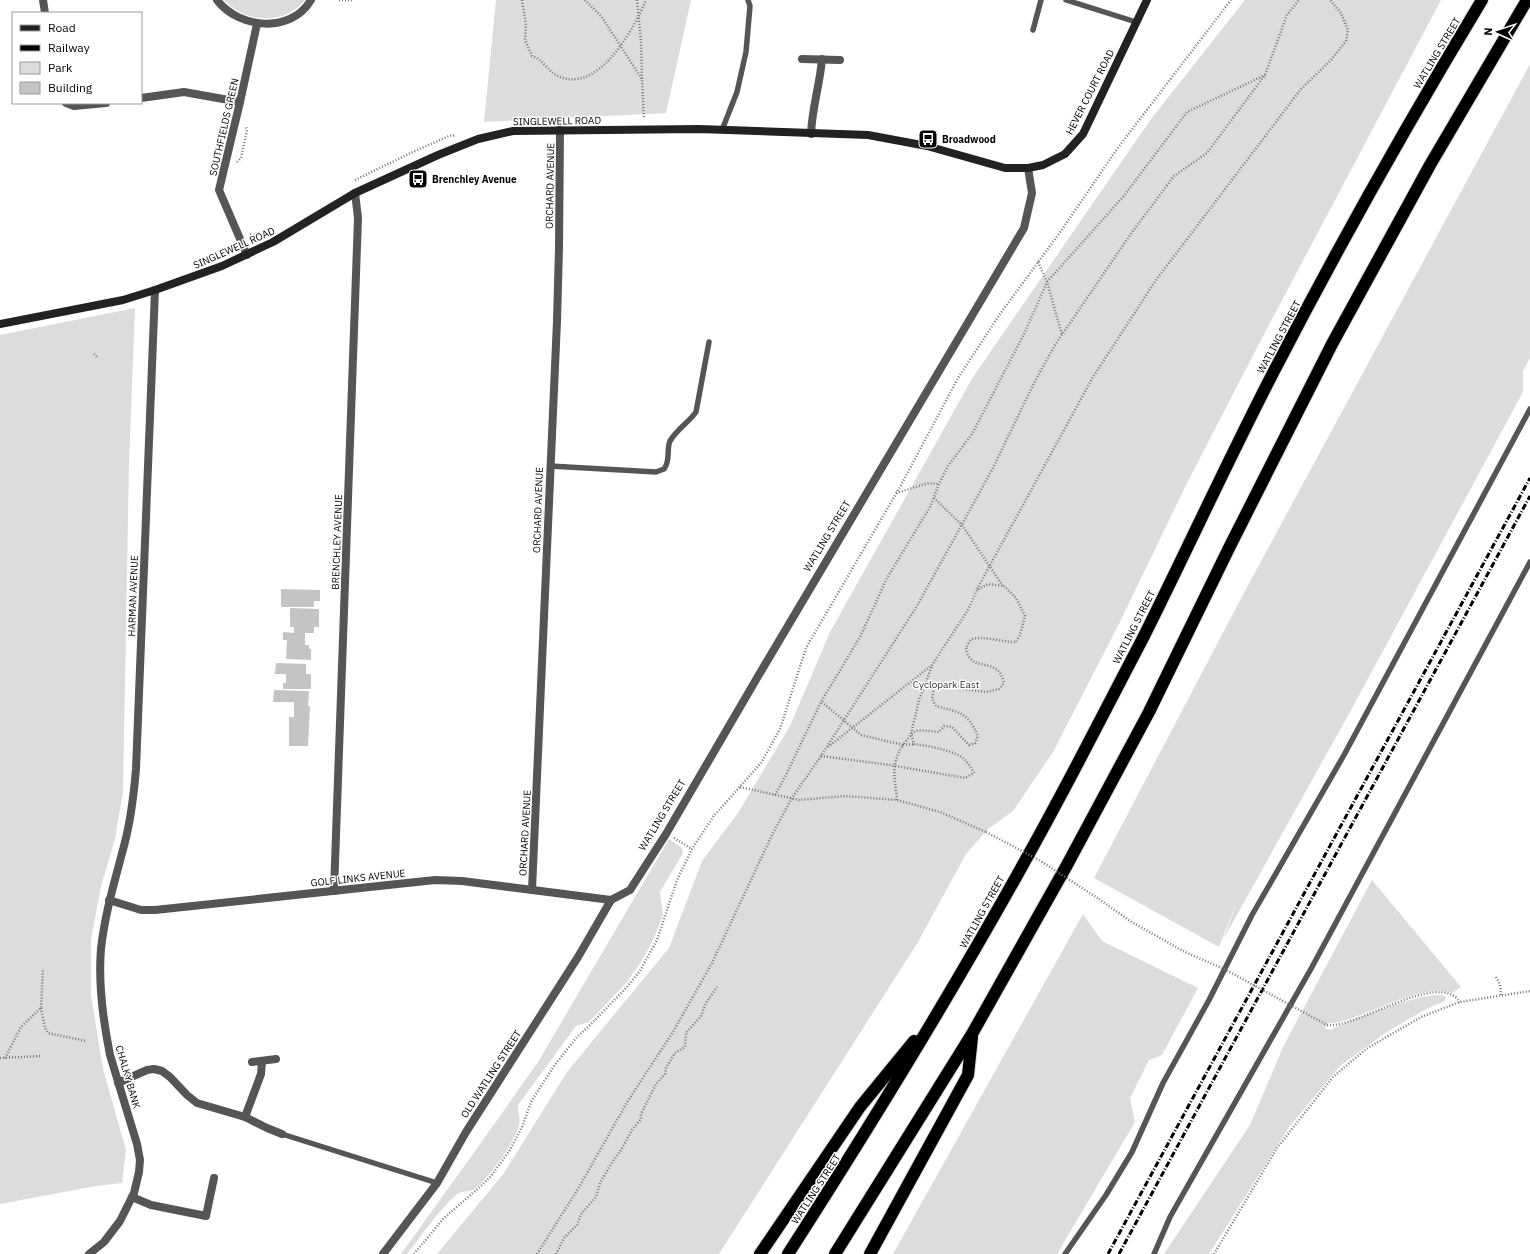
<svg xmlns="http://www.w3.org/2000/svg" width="1530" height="1254" font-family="'IBM Plex Sans',sans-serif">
<rect width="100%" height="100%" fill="#fff"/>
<g fill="#dcdcdc">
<path d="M224,0H305C284,26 245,23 224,0Z"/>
<polygon points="496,0 691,0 666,113 484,122"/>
<polygon points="1245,0 1441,0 1262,338 1185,487 1120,622 1053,752 1013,811 988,829 966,854 918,942 719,1254 437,1254 504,1173 567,1072 669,948 702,861 738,813 790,726 830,632 973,377 1151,119"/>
<polygon points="1530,64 1530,358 1523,371 1523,392 1350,712 1223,940 1241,892 1219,947 1094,878 1246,589"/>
<polygon points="135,308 129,463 123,791 115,839 101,886 91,940 91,995 103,1069 126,1150 122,1183 96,1186 0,1204 0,335"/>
<path d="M669,839L682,848L683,853L660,892L663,915L654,938L641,962L627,982L589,1022L576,1026L518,1105C517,1111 521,1118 519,1126C514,1143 490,1176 476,1188C470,1193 462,1190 456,1195C437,1212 423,1234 407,1254H401L478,1147L538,1062Z"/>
<path d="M1372,880L1461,987L1452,993C1423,984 1381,1009 1352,1018C1345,1020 1336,1024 1329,1023L1325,1028L1330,1030C1349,1021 1427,989 1445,996L1446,998L1443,1002L1426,1009L1385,1033L1340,1066L1289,1127L1209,1254H1164L1250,1125L1284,1045Z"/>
<polygon points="1083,914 1102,941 1198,988 1162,1055 1149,1060 1130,1098 1135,1122 1057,1254 893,1254"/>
</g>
<g fill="#c4c4c4">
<polygon points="281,589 320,590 320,601 314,601 314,607 281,607"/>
<polygon points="290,608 319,609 319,627 314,627 314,633 305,633 305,645 309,645 309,649 311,649 311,660 286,659 287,640 283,640 283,632 294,633 294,627 290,627"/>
<polygon points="276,663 306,664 306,674 311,674 311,689 283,689 283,683 286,683 286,674 275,674"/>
<polygon points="274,690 309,691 308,706 310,706 308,746 289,746 289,717 294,717 294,702 273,702"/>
</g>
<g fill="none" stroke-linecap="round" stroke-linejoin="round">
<g stroke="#dbdbdb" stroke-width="14">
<g id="highway">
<polyline points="760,1254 860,1107 914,1041"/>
<path d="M788,1254C892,1092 992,928 1081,757C1102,717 1123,677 1144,636C1188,548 1229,458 1274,371C1339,245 1409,121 1482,0"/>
<polyline points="835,1254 972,1034 1067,865 1149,712 1229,548 1332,344 1430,165 1527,0"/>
<polyline points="870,1254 968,1075 972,1037"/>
</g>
</g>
<g stroke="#777" stroke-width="2.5" stroke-dasharray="1 2" stroke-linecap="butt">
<polyline points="339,0 352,0"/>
<path d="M522,0L526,25L525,40L532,56C544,60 548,72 558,76C598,95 634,29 646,0"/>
<polyline points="585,0 601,16 642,79 644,119"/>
<polyline points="637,0 641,41 642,79"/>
<polyline points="237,162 241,158 247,130 246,127"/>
<polyline points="355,180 417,150 449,136 456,135"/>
<polyline points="250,234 254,236 260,235"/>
<polyline points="1038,262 1047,282 1062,335"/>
<polyline points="94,354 98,358"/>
<polyline points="896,493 929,483 939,484"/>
<polyline points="934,498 962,525 1003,586"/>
<polyline points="977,589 1093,377 1156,280 1301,89 1331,60 1346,41 1348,30 1341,13 1330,0"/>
<polyline points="822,702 861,735 903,745 911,734 919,700 932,666"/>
<path d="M821,756L890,765L965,778L974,773C971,767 966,760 960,756C946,749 929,746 914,744L911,734L918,730L939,732L944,726L952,727L969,745L975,743L978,736C967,711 960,713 936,706L932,699L934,687L943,683L964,689L986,692L999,689L1004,683C998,654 970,675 966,648C967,646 969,642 971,640C978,634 1006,643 1016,642L1020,635L1025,616L1016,598L1004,586L988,584L977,590L968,610L932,665L828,747"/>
<polyline points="740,787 799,800 845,796 897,800 940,812 986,832"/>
<polyline points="775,795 785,777 821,702 860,637 887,578 930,507 939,484 948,466 972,434 1025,332 1047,282 1123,197 1187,112 1265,75"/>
<path d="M897,800C895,777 890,765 903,745L914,744"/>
<polyline points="674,838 692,849"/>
<polyline points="1099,899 1130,921 1183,951"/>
<polyline points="1496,977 1500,985 1501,995"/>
<polyline points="41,1008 45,1028 48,1033 86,1041"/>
<path d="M1327,1025C1355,1030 1438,969 1460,1002"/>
<polyline points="0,1058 41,1056"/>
<polyline points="5,1058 21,1027 41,1008 43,970"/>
<polyline points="414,1254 443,1219 482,1185 491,1176 510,1150 522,1127 532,1100 554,1066 577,1037 590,1025 626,988 640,971 657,940 677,880 692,849 713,817 761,763 780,729 806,648 900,487 958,378 1000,314 1061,231 1117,149 1231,0"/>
<polyline points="537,1254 578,1189 629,1099 673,1032 712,963 773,833 792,798 821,756 917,606 993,468 1034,383 1055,345 1130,235 1174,176 1207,153 1265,75 1287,15 1299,0"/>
<polyline points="556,1254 564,1238 577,1225 581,1214 596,1197 600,1183 611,1164 621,1150 632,1130 641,1119 641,1114 656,1084 665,1074 666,1068 675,1053 685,1047 686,1033 701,1016 706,1003 717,987"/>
<polyline points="1214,1254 1277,1148 1333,1077 1366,1049 1421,1017 1460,1002 1530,991"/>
</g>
<g stroke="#555" stroke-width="5.5">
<polyline points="1066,0 1136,22"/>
<polyline points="1033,30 1041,0"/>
<polyline points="722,130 737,92 746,52 750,6 748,0"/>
<path d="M550,466L656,472L664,469C671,460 666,450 670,441C677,429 689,422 696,412L709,342"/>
<polyline points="282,1134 437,1183"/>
<polyline points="1065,1254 1106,1195 1132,1152 1163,1083 1209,1000 1252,915 1344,755 1530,409"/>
<polyline points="1154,1254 1170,1217 1312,967 1530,562"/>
</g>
<g stroke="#555" stroke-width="8">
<polyline points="43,0 45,13"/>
<path d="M217,0C239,29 291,34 311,0"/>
<polyline points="802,59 840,60"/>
<polyline points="141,98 184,92 240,102"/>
<polyline points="66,103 74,106 106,103"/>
<path d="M811,134C812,108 820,84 822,59"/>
<polyline points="247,255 219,190 240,102 257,24"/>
<polyline points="532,890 557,321 559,248 560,130"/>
<polyline points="334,891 358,218 355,193"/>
<polyline points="109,900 141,910 155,910 435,880 462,881 611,900"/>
<polyline points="611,900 630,890 666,834 757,678 1024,228 1032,193 1028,168"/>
<polyline points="252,1062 276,1059"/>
<polyline points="118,1083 147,1070 154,1069 162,1071 170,1077 187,1095 197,1103 245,1117 267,1128 282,1134"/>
<polyline points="245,1117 261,1074 262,1061"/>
<polyline points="132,1197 151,1205 206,1216 214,1178"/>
<path d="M89,1254L104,1242L120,1221L134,1193L139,1172L140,1160L137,1144L110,1055C103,1020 98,984 101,949C105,912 116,877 125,842C131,818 134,793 136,769L155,290"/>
<polyline points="383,1254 437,1183 466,1132 578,957 611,900"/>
</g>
<polyline stroke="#222" stroke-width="8" points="0,324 123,300 155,290 222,266 273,242 355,193 438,155 478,139 513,131 699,129 868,135 927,146 1005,168 1028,168 1043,165 1065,154 1083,134 1147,0"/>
<use href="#highway" stroke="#000" stroke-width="12"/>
<g stroke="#000" stroke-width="3" stroke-dasharray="6 2 1 2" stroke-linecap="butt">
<polyline points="1108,1254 1530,478"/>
<polyline points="1119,1254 1530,496"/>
</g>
<g stroke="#777" stroke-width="2.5" stroke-dasharray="1 2" stroke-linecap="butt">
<polyline points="986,832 1039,860 1099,899"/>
<polyline points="1183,951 1226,970 1327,1025"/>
</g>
</g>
<defs>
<g id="bus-square" transform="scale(1)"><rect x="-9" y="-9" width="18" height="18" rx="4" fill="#000" stroke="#fff"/><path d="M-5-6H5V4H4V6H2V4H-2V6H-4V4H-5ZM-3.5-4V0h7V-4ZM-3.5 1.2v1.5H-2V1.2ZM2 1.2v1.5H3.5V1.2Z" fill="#fff"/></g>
</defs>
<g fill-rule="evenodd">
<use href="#bus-square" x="928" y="139"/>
<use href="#bus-square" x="418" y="179"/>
</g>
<g text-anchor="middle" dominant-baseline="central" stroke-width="3" stroke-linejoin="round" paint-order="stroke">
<g font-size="10" fill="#000" stroke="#fff">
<text transform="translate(1437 53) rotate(-59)">WATLING STREET</text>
<text transform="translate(1090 92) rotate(-63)">HEVER COURT ROAD</text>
<text transform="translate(557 121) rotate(-1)">SINGLEWELL ROAD</text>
<text transform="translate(224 127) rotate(-77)">SOUTHFIELDS GREEN</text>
<text transform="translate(550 186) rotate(-89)">ORCHARD AVENUE</text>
<text transform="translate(234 248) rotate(-24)">SINGLEWELL ROAD</text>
<text transform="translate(1279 337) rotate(-62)">WATLING STREET</text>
<text transform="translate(538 510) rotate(-88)">ORCHARD AVENUE</text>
<text transform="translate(827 536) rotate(-59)">WATLING STREET</text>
<text transform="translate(337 542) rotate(-88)">BRENCHLEY AVENUE</text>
<text transform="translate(133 596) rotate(-88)">HARMAN AVENUE</text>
<text transform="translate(1134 627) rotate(-63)">WATLING STREET</text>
<text transform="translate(662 815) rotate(-59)">WATLING STREET</text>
<text transform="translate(525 833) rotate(-87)">ORCHARD AVENUE</text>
<text transform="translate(358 878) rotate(-6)">GOLF LINKS AVENUE</text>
<text transform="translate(982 912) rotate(-61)">WATLING STREET</text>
<text transform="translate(491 1074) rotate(-57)">OLD WATLING STREET</text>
<text transform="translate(128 1077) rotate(74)">CHALKY BANK</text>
<text transform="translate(816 1189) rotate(-57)">WATLING STREET</text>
</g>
<g font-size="10" font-weight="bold" fill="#000" stroke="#fff" text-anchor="start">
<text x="942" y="139">Broadwood</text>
<text x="432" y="179">Brenchley Avenue</text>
</g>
<g font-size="10" fill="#333" stroke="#fff">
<text x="946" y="684">Cyclopark East</text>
</g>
</g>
<rect x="12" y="12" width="130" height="92" fill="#ffffff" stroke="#999999"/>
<rect x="20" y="25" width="20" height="6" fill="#222222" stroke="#999999"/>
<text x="48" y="32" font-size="12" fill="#000000">Road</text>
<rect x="20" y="45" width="20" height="6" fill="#000000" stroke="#999999"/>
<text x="48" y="52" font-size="12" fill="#000000">Railway</text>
<rect x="20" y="62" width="20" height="12" fill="#dcdcdc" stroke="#999999"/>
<text x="48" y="72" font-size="12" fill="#000000">Park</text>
<rect x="20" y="82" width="20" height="12" fill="#c4c4c4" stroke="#999999"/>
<text x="48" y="92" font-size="12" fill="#000000">Building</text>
<g transform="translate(1498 32) rotate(273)" stroke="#ffffff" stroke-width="3" paint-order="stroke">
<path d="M0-3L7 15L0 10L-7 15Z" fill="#000000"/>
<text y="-6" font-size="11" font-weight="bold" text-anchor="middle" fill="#000000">N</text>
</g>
</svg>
